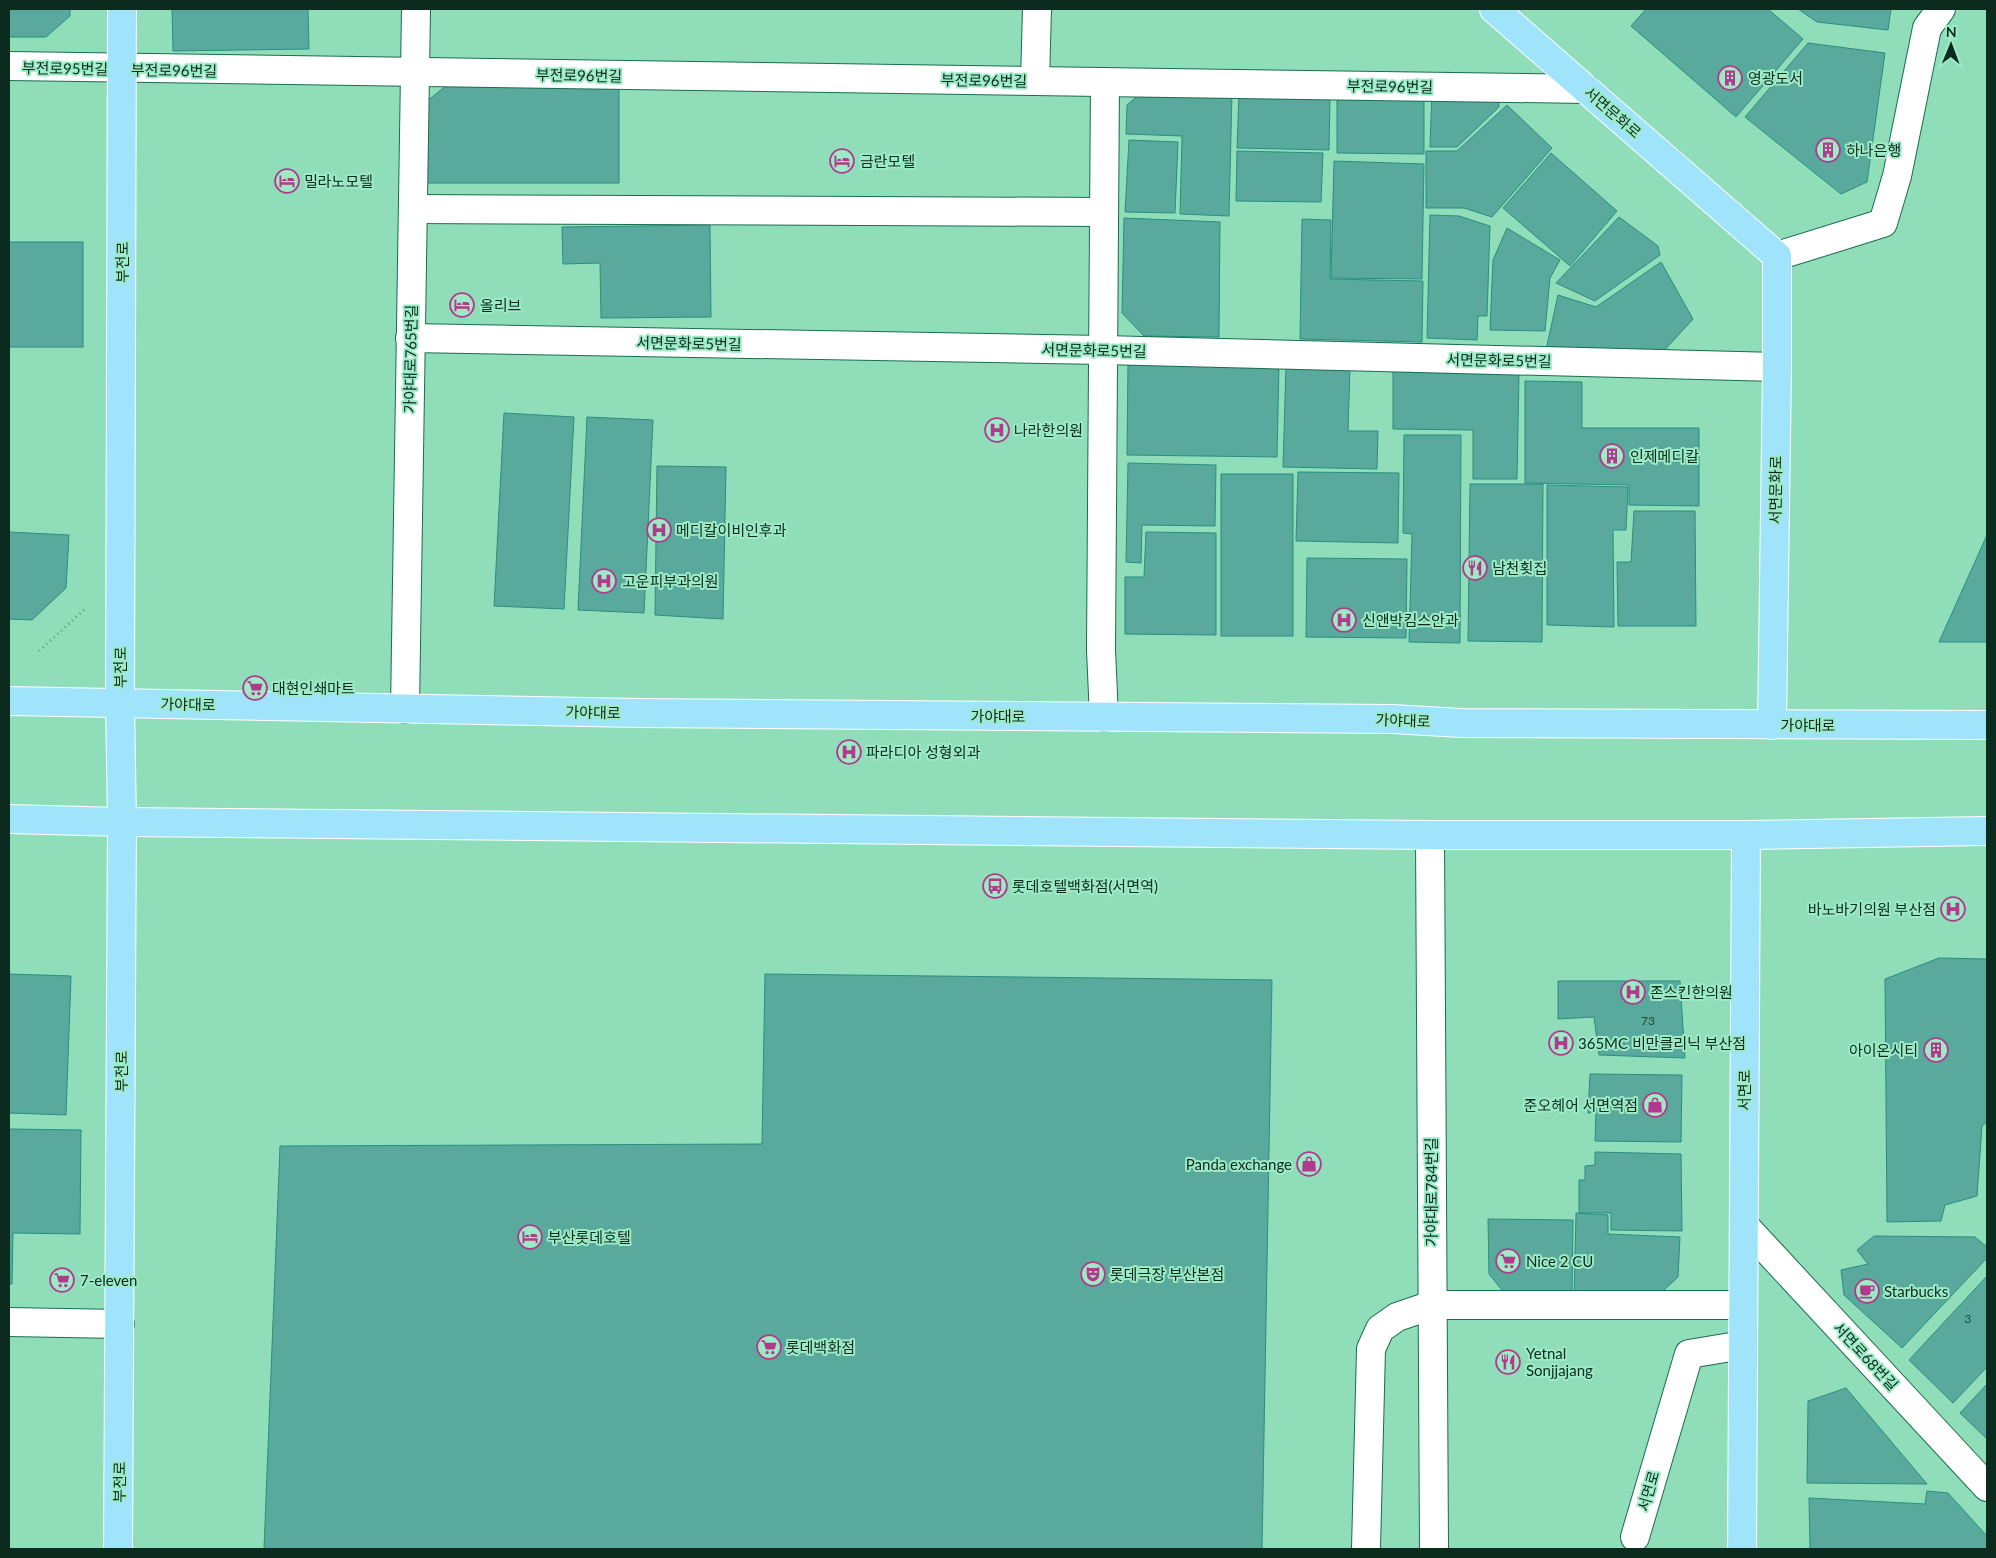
<svg xmlns="http://www.w3.org/2000/svg" width="1996" height="1558" font-family="Lato,'Noto Sans KR',sans-serif">
<rect width="100%" height="100%" fill="#90deb9"/>
<g fill="#59a99d" stroke="#298e82">
<polygon points="9,9 70,9 70,16 46,37 9,37"/>
<polygon points="172,9 308,9 309,49 173,51"/>
<polygon points="1646,9 1768,9 1803,39 1736,117 1631,26"/>
<polygon points="1798,9 1891,9 1888,30 1817,22"/>
<polygon points="1808,43 1885,53 1867,182 1841,194 1745,117"/>
<polygon points="452,81 619,82 619,183 422,183 422,105"/>
<polygon points="1145,89 1232,92 1229,216 1180,214 1182,136 1126,134 1127,105"/>
<polygon points="1432,90 1498,93 1499,107 1457,147 1430,147"/>
<polygon points="1337,91 1424,94 1424,154 1337,153"/>
<polygon points="1239,94 1330,97 1329,150 1237,148"/>
<polygon points="1507,105 1552,148 1492,217 1464,208 1426,208 1426,151 1457,151"/>
<polygon points="1129,140 1178,142 1175,213 1125,212"/>
<polygon points="1237,151 1323,153 1321,202 1236,201"/>
<polygon points="1551,153 1617,211 1570,266 1503,208"/>
<polygon points="1334,161 1424,164 1422,279 1331,278"/>
<polygon points="1430,215 1459,216 1490,226 1487,316 1478,316 1477,340 1427,338"/>
<polygon points="1619,217 1658,246 1660,255 1595,301 1556,283"/>
<polygon points="1124,218 1220,222 1219,337 1144,336 1122,313"/>
<polygon points="1302,219 1331,220 1330,279 1423,281 1422,342 1300,339"/>
<polygon points="710,225 711,317 601,318 600,263 563,264 562,227"/>
<polygon points="1507,228 1560,260 1550,278 1545,331 1490,330 1493,260"/>
<rect x="9" y="242" width="74" height="105"/>
<polygon points="1661,262 1693,319 1661,354 1546,350 1558,295 1596,307"/>
<polygon points="1128,362 1279,365 1277,457 1127,455"/>
<polygon points="1286,365 1350,367 1348,431 1378,431 1377,469 1283,467"/>
<polygon points="1393,370 1519,373 1517,479 1473,479 1473,430 1393,429"/>
<polygon points="1525,381 1582,382 1582,428 1699,428 1699,506 1629,505 1629,485 1525,483"/>
<polygon points="504,413 574,417 564,609 494,606"/>
<polygon points="587,417 653,420 644,613 578,610"/>
<polygon points="1404,435 1461,435 1460,643 1409,642 1412,534 1403,533"/>
<polygon points="1128,463 1216,465 1215,526 1142,525 1141,563 1126,562"/>
<polygon points="657,466 726,467 723,619 655,615"/>
<polygon points="1298,472 1399,473 1398,543 1296,541"/>
<rect x="1221" y="474" width="72" height="162"/>
<polygon points="1470,484 1543,484 1542,642 1468,641"/>
<polygon points="1547,485 1628,487 1626,530 1613,530 1614,627 1547,625"/>
<polygon points="1634,511 1695,511 1696,626 1618,626 1617,562 1631,562"/>
<polygon points="9,532 69,535 66,588 32,620 9,619"/>
<polygon points="1146,532 1216,533 1216,635 1125,634 1125,577 1144,577"/>
<polygon points="1987,535 1987,642 1939,642"/>
<polygon points="1307,558 1407,559 1406,638 1306,637"/>
<polygon points="1939,958 1987,959 1987,1122 1982,1126 1977,1196 1945,1205 1941,1221 1887,1222 1885,979"/>
<polygon points="9,974 71,976 66,1115 9,1113"/>
<polygon points="765,974 1272,980 1262,1549 264,1549 280,1146 762,1144"/>
<polygon points="1558,981 1680,981 1685,1058 1599,1055 1594,1017 1558,1019"/>
<polygon points="1590,1074 1682,1075 1681,1142 1595,1141 1596,1112 1588,1113"/>
<polygon points="9,1129 81,1130 80,1234 13,1233 12,1284 9,1284"/>
<polygon points="1595,1152 1681,1154 1682,1231 1611,1230 1611,1213 1579,1213 1579,1180 1585,1180 1585,1166 1595,1165"/>
<polygon points="1576,1213 1608,1215 1608,1234 1680,1237 1678,1277 1649,1304 1574,1301"/>
<polygon points="1488,1219 1573,1220 1572,1300 1510,1300 1489,1274"/>
<polygon points="1874,1236 1975,1237 1987,1247 1987,1258 1902,1348 1844,1295 1841,1270 1868,1264 1857,1250"/>
<polygon points="1987,1276 1987,1367 1953,1403 1909,1360"/>
<polygon points="1987,1384 1987,1439 1960,1413"/>
<polygon points="1846,1388 1927,1484 1807,1483 1808,1401"/>
<polygon points="1927,1491 1948,1493 1987,1536 1987,1549 1810,1549 1809,1498 1925,1504"/>
</g>
<g fill="none" stroke-linecap="round" stroke-linejoin="round">
<g stroke="#1a6d4d" stroke-width="30">
<g id="minor">
<polyline points="9,66 1586,89"/>
<polyline points="1035,81 1037,9"/>
<polyline points="413,209 1104,212"/>
<polyline points="1777,256 1883,223 1897,176 1927,28 1941,9"/>
<polyline points="410,338 1103,350 1777,367"/>
<polyline points="405,709 416,9"/>
<polyline points="1104,717 1101,650 1105,82"/>
<polyline points="1430,835 1434,1549"/>
<polyline points="1744,1225 1987,1487"/>
<polyline points="9,1322 120,1324"/>
<polyline points="1635,1537 1689,1354 1743,1345"/>
<polyline points="1366,1549 1371,1349 1380,1329 1397,1317 1432,1305 1743,1305"/>
</g>
</g>
<g stroke="#fff" stroke-width="30">
<g id="major">
<polyline points="1494,9 1777,256 1777,367 1772,725"/>
<polyline points="9,701 639,713 1392,719 1461,723 1987,725"/>
<polyline points="9,819 122,822 1430,835 1746,835 1987,831"/>
<polyline points="118,1549 122,822 120,702 122,9"/>
<polyline points="1742,1549 1746,835"/>
</g>
</g>
<polyline stroke="#609d81" stroke-width="3" stroke-dasharray="1 4" stroke-linecap="butt" points="39,651 85,609"/>
<use href="#minor" stroke="#fff" stroke-width="28"/>
<use href="#major" stroke="#a0e4fb" stroke-width="28"/>
</g>
<defs>
<g id="building-ring" transform="scale(1.25)"><circle r="9.5" fill="#9debc6" stroke="#b3398c" stroke-width="1.5"/><path d="M-4-6H4V6H1V3H-1V6H-4ZM-2.5-4.3h1.7v1.8h-1.7ZM.8-4.3h1.7v1.8H.8ZM-2.5-1h1.7V.8h-1.7ZM.8-1h1.7V.8H.8Z" fill="#b3398c"/></g>
<g id="hotel-ring" transform="scale(1.25)"><circle r="9.5" fill="#9debc6" stroke="#b3398c" stroke-width="1.5"/><path d="M-6-4.5h1.5V1H6V5H4.5V3h-9V5H-6ZM-4 0a1.8 1.8 0 1 1 3.6 0ZM.5 0V-2.5h3Q6-2.5 6 0Z" fill="#b3398c"/></g>
<g id="hospital-ring" transform="scale(1.25)"><circle r="9.5" fill="#9debc6" stroke="#b3398c" stroke-width="1.5"/><path d="M-5-5h3v3.5h4V-5h3V5h-3V1.5h-4V5h-3Z" fill="#b3398c"/></g>
<g id="restaurant-ring" transform="scale(1.25)"><circle r="9.5" fill="#9debc6" stroke="#b3398c" stroke-width="1.5"/><path d="M-5-6h1v4h1v-4h1v4h1v-4h1v5L-1.5 .5V6h-2V.5L-5-1ZM5-6V6H3V1.5H1.5Q1.5-4 5-6Z" fill="#b3398c"/></g>
<g id="supermarket-ring" transform="scale(1.25)"><circle r="9.5" fill="#9debc6" stroke="#b3398c" stroke-width="1.5"/><path d="M-6-5.5h2.5l.6 2H6L4.5 2H-2.5L-4.4-4H-6ZM-1.5 3.2a1.3 1.3 0 1 0 .1 0ZM3 3.2a1.3 1.3 0 1 0 .1 0Z" fill="#b3398c"/></g>
<g id="bus-ring" transform="scale(1.25)"><circle r="9.5" fill="#9debc6" stroke="#b3398c" stroke-width="1.5"/><path d="M-5-6H5V4H4V6H2V4H-2V6H-4V4H-5ZM-3.5-4V0h7V-4ZM-3.5 1.2v1.5H-2V1.2ZM2 1.2v1.5H3.5V1.2Z" fill="#b3398c"/></g>
<g id="shop-ring" transform="scale(1.25)"><circle r="9.5" fill="#9debc6" stroke="#b3398c" stroke-width="1.5"/><path d="M-5-2.5h2.3a2.7 3.5 0 0 1 5.4 0H5L5.5 6h-11ZM-1.5-2.5h3a1.5 2.3 0 0 0-3 0Z" fill="#b3398c"/></g>
<g id="theatre-ring" transform="scale(1.25)"><circle r="9.5" fill="#9debc6" stroke="#b3398c" stroke-width="1.5"/><path d="M-5-5.5Q0-4 5-5.5V0Q5 5 0 6Q-5 5-5 0ZM-3.3-2.5H-1v1.5H-3.3ZM1-2.5H3.3v1.5H1ZM-2.8 1Q0 5.5 2.8 1Z" fill="#b3398c"/></g>
<g id="cafe-ring" transform="scale(1.25)"><circle r="9.5" fill="#9debc6" stroke="#b3398c" stroke-width="1.5"/><path d="M-5.5-4.5H6V0H3Q3 3.5 0 3.5H-2.5Q-5.5 3.5-5.5 0ZM3-3.2v2h1.7v-2ZM-6 4.5H4V6H-6Z" fill="#b3398c"/></g>
</defs>
<g fill-rule="evenodd">
<use href="#building-ring" x="1730" y="78"/>
<use href="#building-ring" x="1828" y="150"/>
<use href="#hotel-ring" x="842" y="161"/>
<use href="#hotel-ring" x="287" y="181"/>
<use href="#hotel-ring" x="462" y="305"/>
<use href="#hospital-ring" x="997" y="430"/>
<use href="#building-ring" x="1612" y="456"/>
<use href="#hospital-ring" x="659" y="530"/>
<use href="#restaurant-ring" x="1475" y="568"/>
<use href="#hospital-ring" x="604" y="581"/>
<use href="#hospital-ring" x="1344" y="620"/>
<use href="#supermarket-ring" x="255" y="688"/>
<use href="#hospital-ring" x="849" y="752"/>
<use href="#bus-ring" x="995" y="886"/>
<use href="#hospital-ring" x="1953" y="909"/>
<use href="#hospital-ring" x="1633" y="992"/>
<use href="#hospital-ring" x="1561" y="1043"/>
<use href="#building-ring" x="1936" y="1050"/>
<use href="#shop-ring" x="1655" y="1105"/>
<use href="#shop-ring" x="1309" y="1164"/>
<use href="#hotel-ring" x="530" y="1237"/>
<use href="#supermarket-ring" x="1508" y="1261"/>
<use href="#theatre-ring" x="1093" y="1274"/>
<use href="#supermarket-ring" x="62" y="1280"/>
<use href="#cafe-ring" x="1867" y="1291"/>
<use href="#supermarket-ring" x="769" y="1347"/>
<use href="#restaurant-ring" x="1508" y="1362"/>
</g>
<g text-anchor="middle" dominant-baseline="central" stroke-width="4" stroke-linejoin="round" paint-order="stroke">
<g font-size="12" fill="#1e4a3e">
<text x="1648" y="1020">73</text>
<text x="1968" y="1318">3</text>
</g>
<g font-size="15" fill="#0a2b1e" stroke="#9debc6">
<text transform="translate(65 68) rotate(1)">부전로95번길</text>
<text transform="translate(174 70) rotate(1)">부전로96번길</text>
<text transform="translate(579 75) rotate(1)">부전로96번길</text>
<text transform="translate(984 80) rotate(1)">부전로96번길</text>
<text transform="translate(1390 86) rotate(1)">부전로96번길</text>
<text transform="translate(1613 112) rotate(41)">서면문화로</text>
<text transform="translate(122 262) rotate(-90)">부전로</text>
<text transform="translate(689 343) rotate(1)">서면문화로5번길</text>
<text transform="translate(1094 350) rotate(1)">서면문화로5번길</text>
<text transform="translate(410 359) rotate(-89)">가야대로765번길</text>
<text transform="translate(1499 360) rotate(1)">서면문화로5번길</text>
<text transform="translate(1775 490) rotate(-89)">서면문화로</text>
<text transform="translate(120 667) rotate(-90)">부전로</text>
<text transform="translate(188 704) rotate(1)">가야대로</text>
<text transform="translate(593 712) rotate(1)">가야대로</text>
<text x="998" y="716">가야대로</text>
<text transform="translate(1403 720) rotate(2)">가야대로</text>
<text x="1808" y="725">가야대로</text>
<text transform="translate(121 1071) rotate(-90)">부전로</text>
<text transform="translate(1744 1090) rotate(-90)">서면로</text>
<text transform="translate(1431 1192) rotate(-90)">가야대로784번길</text>
<text transform="translate(1866 1356) rotate(47)">서면로68번길</text>
<text transform="translate(119 1482) rotate(-89)">부전로</text>
<text transform="translate(1648 1491) rotate(-74)">서면로</text>
</g>
<g font-size="15" fill="#0a2b1e" stroke="#9debc6" text-anchor="start">
<text x="1748" y="78">영광도서</text>
<text x="1846" y="150">하나은행</text>
<text x="860" y="161">금란모텔</text>
<text x="304" y="181">밀라노모텔</text>
<text x="480" y="305">올리브</text>
<text x="1014" y="430">나라한의원</text>
<text x="1630" y="456">인제메디칼</text>
<text x="676" y="530">메디칼이비인후과</text>
<text x="1492" y="568">남천횟집</text>
<text x="622" y="581">고운피부과의원</text>
<text x="1362" y="620">신앤박킴스안과</text>
<text x="272" y="688">대현인쇄마트</text>
<text x="866" y="752">파라디아 성형외과</text>
<text x="1012" y="886">롯데호텔백화점(서면역)</text>
<text x="1936" y="909" text-anchor="end">바노바기의원 부산점</text>
<text x="1650" y="992">존스킨한의원</text>
<text x="1578" y="1043">365MC 비만클리닉 부산점</text>
<text x="1918" y="1050" text-anchor="end">아이온시티</text>
<text x="1638" y="1105" text-anchor="end">준오헤어 서면역점</text>
<text x="1292" y="1164" text-anchor="end">Panda exchange</text>
<text x="548" y="1237">부산롯데호텔</text>
<text x="1526" y="1261">Nice 2 CU</text>
<text x="1110" y="1274">롯데극장 부산본점</text>
<text x="80" y="1280">7-eleven</text>
<text x="1884" y="1291">Starbucks</text>
<text x="786" y="1347">롯데백화점</text>
<text x="1526" y="1353">Yetnal<tspan x="1526" dy="17">Sonjjajang</tspan></text>
</g>
</g>
<rect width="1996" height="1558" fill="none" stroke="#0a2b1e" stroke-width="20"/>
<g transform="translate(1951 45) rotate(1)" stroke="#9debc6" stroke-width="4" paint-order="stroke">
<path d="M0-4L9 19L0 12L-9 19Z" fill="#0a2b1e"/>
<text y="-8" font-size="14" font-weight="bold" text-anchor="middle" fill="#0a2b1e">N</text>
</g>
</svg>
